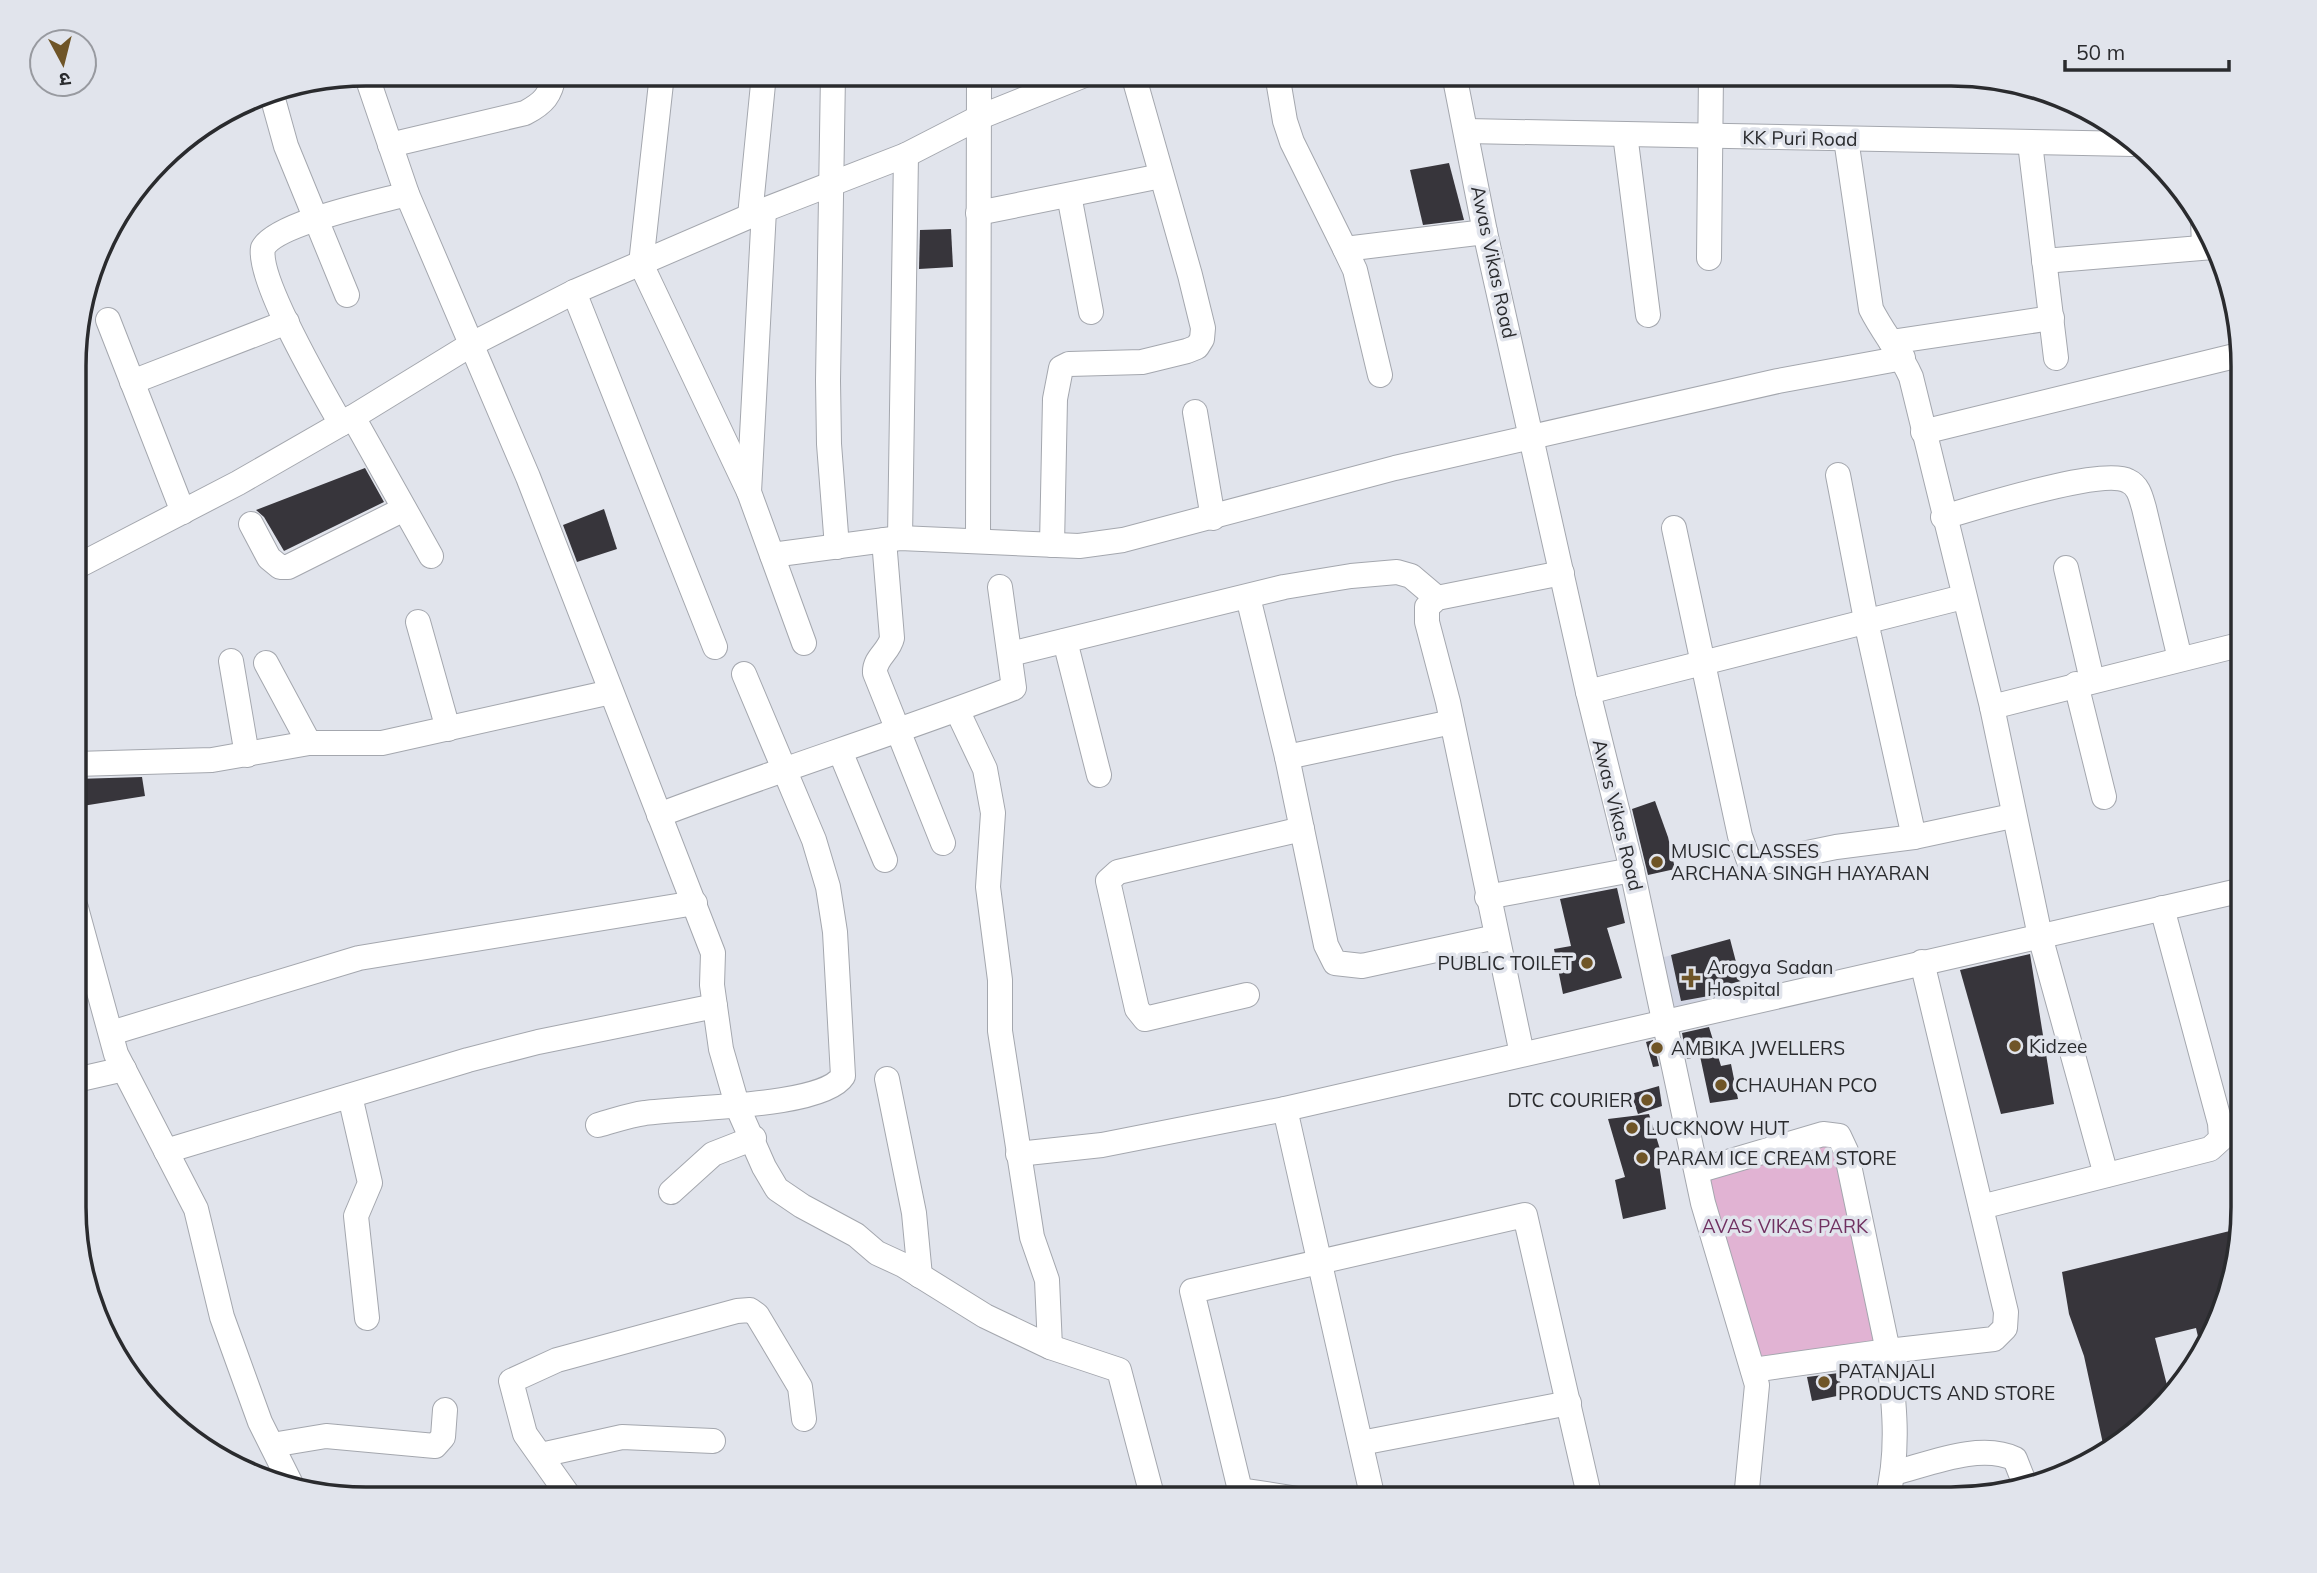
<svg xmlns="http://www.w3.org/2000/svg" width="2317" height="1573" font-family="Mulish,'Noto Sans Devanagari',sans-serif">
<rect width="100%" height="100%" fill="#e1e4ec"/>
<polygon fill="#d2d6e4" points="1708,946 1724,998 1672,1011 1660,958"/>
<polygon fill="#e1b3d3" points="1832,1135 1881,1345 1758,1365 1702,1179"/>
<g fill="#37353b">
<polygon points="1449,163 1464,220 1423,225 1410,170"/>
<polygon points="951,229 953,267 919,269 920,230"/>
<polygon points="365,468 384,502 284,551 264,517 256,510"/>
<polygon points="604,509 617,549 577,562 563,525"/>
<polygon points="142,777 145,796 76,807 76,779"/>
<polygon points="1655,801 1668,837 1675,869 1648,875 1632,809"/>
<polygon points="1617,888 1625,923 1607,928 1622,978 1563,994 1554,949 1571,946 1560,899"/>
<polygon points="1730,939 1741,981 1718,987 1720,994 1681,1001 1671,955"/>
<polygon points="2030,954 2054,1104 2001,1114 1960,970"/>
<polygon points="1709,1027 1721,1066 1731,1064 1738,1099 1710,1103 1700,1056 1687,1059 1682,1033"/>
<polygon points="1653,1040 1659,1066 1653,1067 1646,1042"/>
<polygon points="1659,1086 1662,1106 1638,1114 1631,1094"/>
<polygon points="1649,1114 1664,1162 1659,1164 1666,1209 1623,1219 1615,1180 1625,1177 1608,1119"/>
<polygon points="2242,1228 2228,1301 2202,1354 2196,1328 2155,1338 2169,1393 2105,1453 2084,1356 2069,1314 2062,1272"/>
<polygon points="1839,1373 1842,1395 1812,1401 1807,1377"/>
</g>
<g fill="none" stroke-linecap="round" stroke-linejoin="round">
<g stroke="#a4a7ae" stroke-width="26">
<g id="minor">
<polyline points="366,74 407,194 528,477 713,953 712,985 721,1049 738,1108 764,1167 777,1189 802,1206 856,1235 877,1253 903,1265 985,1316 1050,1347 1119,1370 1153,1499"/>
<polyline points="662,74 641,264 749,492"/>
<polyline points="833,74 828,381 829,444 837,547"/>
<polyline points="1277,74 1285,121 1292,142 1345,249 1485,232"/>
<polyline points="1454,74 1485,232 1588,692 1632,870 1703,1203 1757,1385 1746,1499"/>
<polyline points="271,92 286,146 347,295"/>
<polyline points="1467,131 2133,144"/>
<polyline points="1625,134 1648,315"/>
<path d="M1846,139L1871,309C1883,333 1900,352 1911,377L1992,707L2040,936L2106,1175"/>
<polyline points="2030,143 2056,358"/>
<path d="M390,145L525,113C544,103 551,95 554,74"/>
<polyline points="1069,195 1091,312"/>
<polyline points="764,210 749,492 804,643"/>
<polyline points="978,213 1161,176"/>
<polyline points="750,216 764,74"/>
<polyline points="2203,219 2204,247"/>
<polyline points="1345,249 1355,270 1380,375"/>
<polyline points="1709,258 1711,74"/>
<polyline points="2044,261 2213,247"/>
<polyline points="574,292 715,647"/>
<polyline points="108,320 183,512"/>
<polyline points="1891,342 2052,318"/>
<polyline points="132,382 287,322"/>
<polyline points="1195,412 1213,518"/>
<polyline points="353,417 431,556"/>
<path d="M341,424C323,392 257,280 263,248C276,223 378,202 407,194"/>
<polyline points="1923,432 2243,354"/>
<polyline points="1838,475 1869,635 1914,837"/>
<path d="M1943,517C1976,508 2102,467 2128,481C2139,486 2141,498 2144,508L2180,659"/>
<polyline points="251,524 269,558 280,567 288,567 404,509"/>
<polyline points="1674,528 1740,836 1749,861 1758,863 1836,847 1914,837 2012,816"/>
<polyline points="900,538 906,155"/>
<path d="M884,540L892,638C889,652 874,658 875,673L943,843"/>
<polyline points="978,541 979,74"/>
<polyline points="1052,545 1055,399 1061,368 1069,364 1142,362 1187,351 1197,347 1202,339 1203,328 1190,275 1133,74"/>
<polyline points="772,555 900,538 1079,546 1123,540 1395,468 1778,381 1903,358"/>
<polyline points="76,567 238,483 353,417 472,344 574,292 764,210 906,155 980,117 1087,74"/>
<polyline points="2066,568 2092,680"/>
<polyline points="1248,597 1287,757 1326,945 1335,963 1362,966 1496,937"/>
<polyline points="418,622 448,729"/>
<polyline points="1065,641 1099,775"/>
<polyline points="1010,654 1284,587 1351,576 1397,572 1411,576 1437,598"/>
<polyline points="231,661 247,755"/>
<polyline points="266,663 309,743"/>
<polyline points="2076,684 2104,797"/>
<polyline points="1588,692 1963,597"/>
<polyline points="1992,707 2243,644"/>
<polyline points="957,710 985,769 993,813 988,887 1000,980 1000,1031 1032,1237 1047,1280 1050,1347"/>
<polyline points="840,751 885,860"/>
<polyline points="1287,757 1452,722"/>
<polyline points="76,764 212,760 309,743 382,743 611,692"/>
<path d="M659,815C777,770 897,733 1014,688L1000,587"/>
<polyline points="1487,897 1632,870"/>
<polyline points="76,908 116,1054 196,1209 222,1317 260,1422 293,1488"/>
<polyline points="1247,995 1145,1019 1137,1009 1108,881 1118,872 1302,829"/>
<polyline points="111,1033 359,958 695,903"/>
<polyline points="1522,1054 1448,702 1427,622 1427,607 1437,598 1562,573"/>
<polyline points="887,1079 914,1213 920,1276"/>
<polyline points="76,1080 124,1069"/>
<polyline points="350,1096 370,1183 356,1216 367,1318"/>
<polyline points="1285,1109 1373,1499"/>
<path d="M598,1125C613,1121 629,1115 645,1113C683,1107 823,1108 843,1076L835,932L828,887L814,840L744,674"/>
<polyline points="166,1151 468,1060 538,1042 715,1006"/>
<polyline points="1018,1154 1102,1145 1285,1109 2243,890"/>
<polyline points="1697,1171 1823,1134 1839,1136 1846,1151 1888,1351 1994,1339 2005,1328 2006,1312 1922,962"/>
<polyline points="671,1192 713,1154 754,1138"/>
<polyline points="1981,1207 2210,1149 2221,1139 2220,1123 2162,908"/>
<path d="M1753,1370L1888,1351C1894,1400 1900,1451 1887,1499"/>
<polyline points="1361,1443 1569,1403"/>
<polyline points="272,1445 326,1436 435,1446 443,1437 445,1410"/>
<polyline points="541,1455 622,1437 713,1441"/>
<path d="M1894,1473C1929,1464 1981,1442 2015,1459L2024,1482"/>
<polyline points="571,1499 525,1434 511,1381 557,1360 737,1311 750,1310 757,1315 800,1387 804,1419"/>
<polyline points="1298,1499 1240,1490 1192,1291 1525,1215 1590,1499"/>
</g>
</g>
<use href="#minor" stroke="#fff" stroke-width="24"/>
</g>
<g fill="#6f5527" stroke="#e1e4ec" stroke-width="2.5">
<circle cx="1657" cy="862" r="7"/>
<circle cx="1587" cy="963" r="7"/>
<path d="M1687.5 967.5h7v7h7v7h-7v7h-7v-7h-7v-7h7z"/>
<circle cx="2015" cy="1046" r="7"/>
<circle cx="1657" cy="1048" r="7"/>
<circle cx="1721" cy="1085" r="7"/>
<circle cx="1647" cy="1100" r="7"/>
<circle cx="1632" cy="1128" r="7"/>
<circle cx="1642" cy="1158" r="7"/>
<circle cx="1824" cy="1382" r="7"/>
</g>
<g text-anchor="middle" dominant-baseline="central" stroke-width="7" stroke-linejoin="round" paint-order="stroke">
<g font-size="19" fill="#2a2b2e" stroke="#e1e4ec">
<text transform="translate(1800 138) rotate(1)">KK Puri Road</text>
<text transform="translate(1494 262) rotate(78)">Awas Vikas Road</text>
<text transform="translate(1618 815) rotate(76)">Awas Vikas Road</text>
</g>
<g font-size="19" fill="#2a2b2e" stroke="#e1e4ec" text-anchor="start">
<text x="1671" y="851">MUSIC CLASSES<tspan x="1671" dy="22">ARCHANA SINGH HAYARAN</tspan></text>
<text x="1573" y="963" text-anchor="end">PUBLIC TOILET</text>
<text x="1707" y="967">Arogya Sadan<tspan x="1707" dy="22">Hospital</tspan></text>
<text x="2029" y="1046">Kidzee</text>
<text x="1671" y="1048">AMBIKA JWELLERS</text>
<text x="1735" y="1085">CHAUHAN PCO</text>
<text x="1633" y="1100" text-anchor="end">DTC COURIER</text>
<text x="1646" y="1128">LUCKNOW HUT</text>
<text x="1656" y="1158">PARAM ICE CREAM STORE</text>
<text x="1838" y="1371">PATANJALI<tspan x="1838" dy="22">PRODUCTS AND STORE</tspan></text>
</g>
<g font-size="19" fill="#703161" stroke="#e1e4ec">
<text x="1785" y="1226">AVAS VIKAS PARK</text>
</g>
</g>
<path d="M0 0H2317V1573H0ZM366 86H1951A280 280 0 0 1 2231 366V1207A280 280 0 0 1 1951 1487H366A280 280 0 0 1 86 1207V366A280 280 0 0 1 366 86Z" fill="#e1e4ec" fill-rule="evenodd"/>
<path fill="none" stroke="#2a2b2e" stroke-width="3.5" d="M366 86H1951A280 280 0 0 1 2231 366V1207A280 280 0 0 1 1951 1487H366A280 280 0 0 1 86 1207V366A280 280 0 0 1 366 86Z"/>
<g transform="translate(63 63) rotate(173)"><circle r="33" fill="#e1e4ec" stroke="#989aa0" stroke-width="2"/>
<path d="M0-5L12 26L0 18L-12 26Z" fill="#6f5527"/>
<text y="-10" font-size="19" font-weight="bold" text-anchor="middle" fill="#2a2b2e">उ</text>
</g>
<path d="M2065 60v10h164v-10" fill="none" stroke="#2a2b2e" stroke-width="3.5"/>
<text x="2076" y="60" font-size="21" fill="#2a2b2e" stroke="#e1e4ec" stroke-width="5" paint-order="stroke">50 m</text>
</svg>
